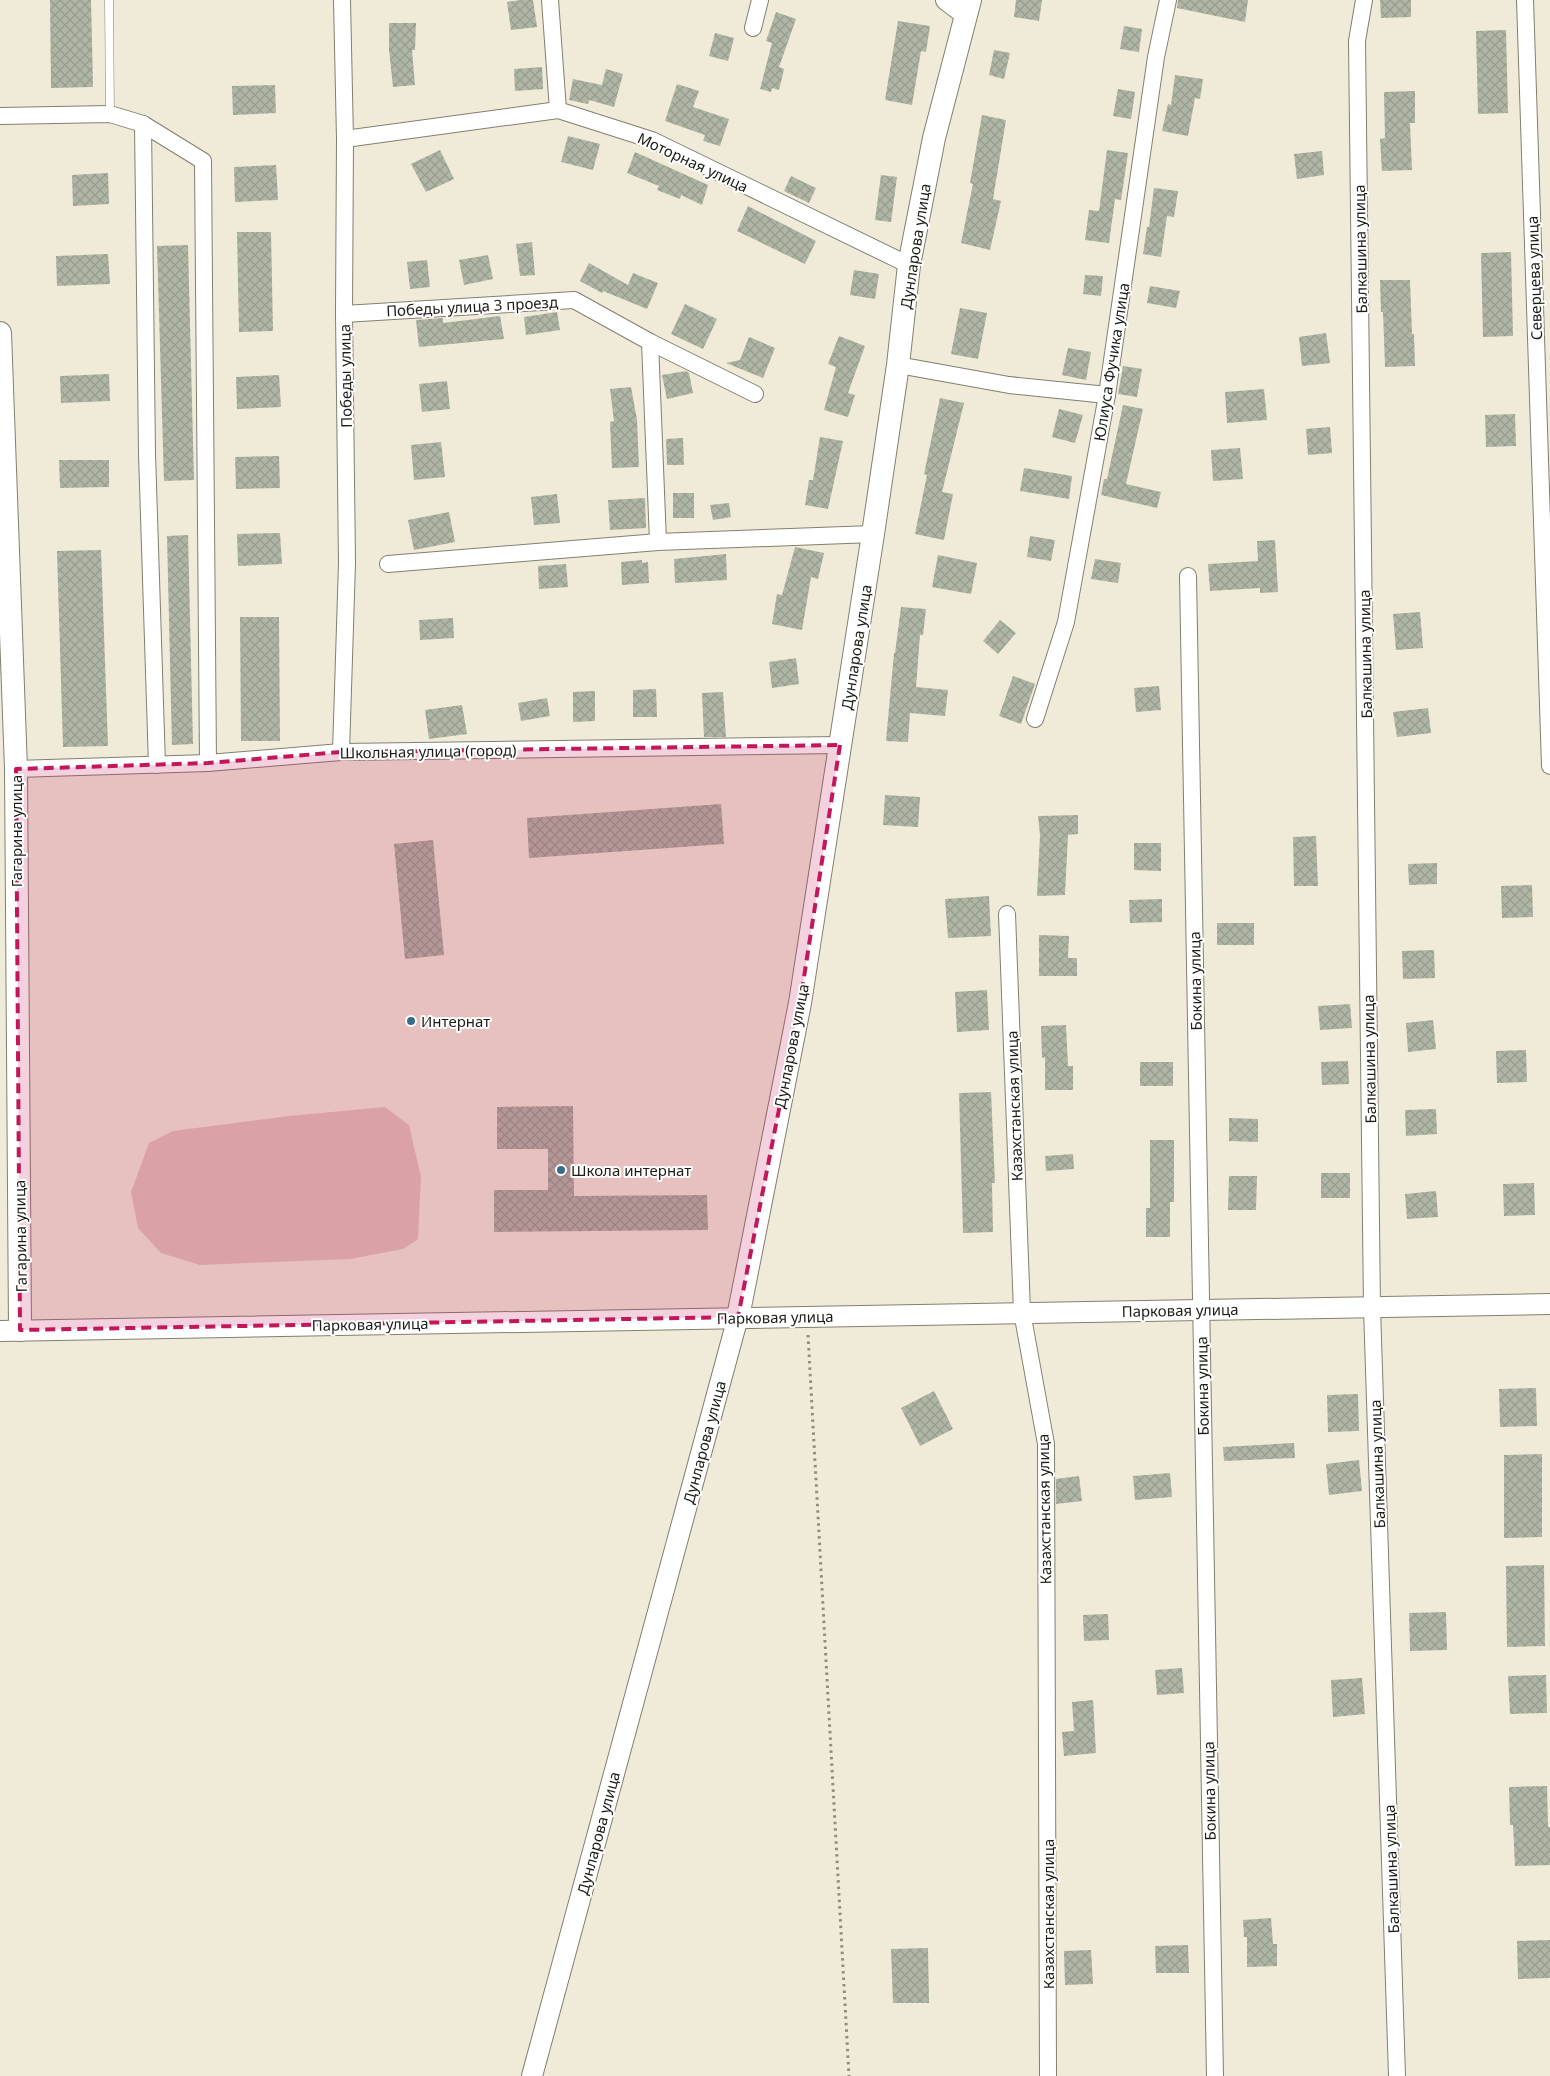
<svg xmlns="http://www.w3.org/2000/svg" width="1550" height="2076" font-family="'Noto Sans',sans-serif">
<defs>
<pattern id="building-cross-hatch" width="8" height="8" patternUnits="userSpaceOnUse" patternTransform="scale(1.25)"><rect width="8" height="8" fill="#b0b6a5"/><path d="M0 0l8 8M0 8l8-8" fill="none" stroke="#979c8d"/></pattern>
</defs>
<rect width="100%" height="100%" fill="#f0ebd9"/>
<polygon fill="#e0c5bb" points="385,1107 409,1125 421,1177 418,1239 403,1249 350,1259 200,1265 161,1253 138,1228 131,1192 149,1143 173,1131 289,1116"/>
<g fill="url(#building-cross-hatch)">
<polygon points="50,0 91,0 93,87 51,88"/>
<polygon points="521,0 533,0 537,27 511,30 507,2"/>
<polygon points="1016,0 1042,0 1039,21 1014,17"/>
<polygon points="1178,0 1248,0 1245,22 1177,8"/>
<polygon points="1380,0 1411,0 1411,17 1381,18"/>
<polygon points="776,12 796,19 779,67 784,69 779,90 772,88 771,92 760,89 772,43 766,41"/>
<polygon points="898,21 930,26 926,52 921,51 912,105 885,100"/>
<polygon points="389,23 416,23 415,50 412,50 415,85 393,87 389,50"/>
<polygon points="1124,26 1142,29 1139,52 1120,49"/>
<polygon points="1506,30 1508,113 1478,114 1476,31"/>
<polygon points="715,33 734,38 728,61 709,56"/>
<polygon points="994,50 1010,53 1004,79 989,75"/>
<polygon points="542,67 543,89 515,91 514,69"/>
<polygon points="606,69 623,74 614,107 589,100 588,104 569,100 573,79 602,85"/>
<polygon points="1175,75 1203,79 1200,99 1195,98 1188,136 1162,131 1168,104 1171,105"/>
<polygon points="677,84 699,91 693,107 729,119 720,146 703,141 705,135 665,121"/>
<polygon points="275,85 276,113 233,115 232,86"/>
<polygon points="1118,89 1135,92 1131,119 1113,116"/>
<polygon points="1415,91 1415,123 1410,123 1412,170 1382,171 1380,139 1385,138 1384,92"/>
<polygon points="982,115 1006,120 993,199 1001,201 990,250 961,243 973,184 970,183"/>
<polygon points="568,136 600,144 593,170 561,162"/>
<polygon points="440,150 454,179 426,192 411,164"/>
<polygon points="1107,150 1128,153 1121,200 1115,199 1109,243 1085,240 1089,210 1099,211"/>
<polygon points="1322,151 1324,175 1297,179 1294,154"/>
<polygon points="635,152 708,185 702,205 681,195 680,199 657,190 659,186 627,173"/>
<polygon points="276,165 278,200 235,202 234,167"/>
<polygon points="108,173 109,204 73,206 72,175"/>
<polygon points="881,175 897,177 891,222 875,220"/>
<polygon points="791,176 816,188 809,203 784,191"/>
<polygon points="1154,188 1178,191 1174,217 1167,216 1161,257 1143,254 1147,227 1149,227"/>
<polygon points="748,206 816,241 805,264 737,231"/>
<polygon points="237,232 271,232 273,331 239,332"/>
<polygon points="532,242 535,275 520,276 516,244"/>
<polygon points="188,245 194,480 164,481 157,246"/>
<polygon points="1511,252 1513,336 1483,337 1481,253"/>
<polygon points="108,254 110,284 57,286 56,256"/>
<polygon points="488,255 493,279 464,285 459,260"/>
<polygon points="427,260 430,287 410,289 407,262"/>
<polygon points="589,263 628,285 633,273 658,283 647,309 603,291 602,293 580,281"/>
<polygon points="854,270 879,274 875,299 850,295"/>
<polygon points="1085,275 1103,276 1101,296 1083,294"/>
<polygon points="1380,280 1410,280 1412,334 1414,334 1415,366 1385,367 1383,312 1381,312"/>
<polygon points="1150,286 1180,291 1176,308 1147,303"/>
<polygon points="685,304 717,319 703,349 671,334"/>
<polygon points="960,308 987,313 978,359 951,354"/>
<polygon points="557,312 560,330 526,335 524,317"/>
<polygon points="500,316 504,339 419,347 416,320 443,318 443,323"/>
<polygon points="1326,333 1330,363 1302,366 1299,337"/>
<polygon points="839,336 865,346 848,393 855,395 848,417 824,410 836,367 828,364"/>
<polygon points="749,337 775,348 763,378 726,363 740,360"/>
<polygon points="1068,348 1091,352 1086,380 1062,375"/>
<polygon points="1123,366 1142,369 1137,397 1118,394"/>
<polygon points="686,371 689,373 693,393 667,399 662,375"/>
<polygon points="109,374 110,401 61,403 60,376"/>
<polygon points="279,375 281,407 237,409 236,377"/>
<polygon points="447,381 450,409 422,412 419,384"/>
<polygon points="631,387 637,420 639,467 612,468 610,422 614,421 610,389"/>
<polygon points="1264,389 1267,420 1227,423 1225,392"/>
<polygon points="940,398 964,403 942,492 953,494 944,540 915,534 927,475 924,474"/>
<polygon points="1123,405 1143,409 1126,484 1161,492 1157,508 1101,495 1104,479 1107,479"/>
<polygon points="1059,409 1083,415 1075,443 1052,437"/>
<polygon points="1515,414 1516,446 1486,447 1485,415"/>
<polygon points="1330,427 1332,453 1308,455 1306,429"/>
<polygon points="820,437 843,441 828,509 805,505 809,480 813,480"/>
<polygon points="683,438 684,465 667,465 666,439"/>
<polygon points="441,442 445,477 414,480 411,445"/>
<polygon points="1240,448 1243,479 1213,481 1211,450"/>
<polygon points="279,456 280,488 236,489 235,457"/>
<polygon points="59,460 109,460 109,487 60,488"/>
<polygon points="1024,468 1072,476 1069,499 1020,491"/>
<rect x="673" y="493" width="21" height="25"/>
<polygon points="557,494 560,523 534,525 531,497"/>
<polygon points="645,498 646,528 610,530 608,500"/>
<polygon points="729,503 731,517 713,520 710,505"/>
<polygon points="449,512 455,542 414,550 408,520"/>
<polygon points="280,533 282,564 238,566 237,534"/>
<polygon points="188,535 193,744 172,745 167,536"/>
<polygon points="1030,536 1055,540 1051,561 1027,557"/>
<polygon points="1275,540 1278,592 1260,593 1260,588 1210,591 1208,564 1258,561 1257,541"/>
<polygon points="795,547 824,553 818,579 811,577 802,630 772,624 777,594 782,595"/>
<polygon points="101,550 108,746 63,747 57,551"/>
<polygon points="726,554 727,580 675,583 674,559"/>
<polygon points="938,555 977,563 971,594 932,587"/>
<polygon points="1095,559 1121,563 1118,583 1091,579"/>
<polygon points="642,560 642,563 648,562 649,583 622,585 621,562"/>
<polygon points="566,564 568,587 539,589 538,566"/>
<polygon points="901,607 926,609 923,635 920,635 916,687 948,690 945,716 910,713 908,742 886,741 894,653 895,653"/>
<polygon points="1420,612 1423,648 1396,650 1393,614"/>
<polygon points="240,617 279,617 280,741 241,741"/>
<polygon points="453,618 454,638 420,640 419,620"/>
<polygon points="1000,620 1016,633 998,654 983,641"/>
<polygon points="796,658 799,684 772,688 769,662"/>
<polygon points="1013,676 1035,684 1021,724 999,716"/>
<polygon points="1159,686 1161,710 1136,712 1134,688"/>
<polygon points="656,689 657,717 633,717 633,690"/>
<polygon points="595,691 595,721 573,722 573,692"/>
<polygon points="723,692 726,737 704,737 702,693"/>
<polygon points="547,698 550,716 521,721 518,703"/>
<polygon points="462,705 467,734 429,739 425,710"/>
<polygon points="1428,708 1431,733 1397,737 1393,712"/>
<polygon points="885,795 920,797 918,827 883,825"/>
<polygon points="721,804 724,844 529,858 527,818"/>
<polygon points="1078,815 1078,834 1068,835 1065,895 1037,896 1040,835 1038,816"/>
<polygon points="1316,836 1318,886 1294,886 1293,837"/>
<polygon points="433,840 444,955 405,959 394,844"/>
<polygon points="1134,843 1161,843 1161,871 1134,870"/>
<polygon points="1437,863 1437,884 1409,885 1408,864"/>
<polygon points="1532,885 1533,917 1502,918 1501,886"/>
<polygon points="989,896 991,936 948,938 945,899"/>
<polygon points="1162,899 1162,922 1130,923 1129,900"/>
<rect x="1217" y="923" width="37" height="22"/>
<polygon points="1039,935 1069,936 1068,958 1077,958 1077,976 1039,976"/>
<polygon points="1434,950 1435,978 1403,979 1402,951"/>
<polygon points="987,990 989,1030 957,1032 955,992"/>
<polygon points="1350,1004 1352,1028 1320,1030 1318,1006"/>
<polygon points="1433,1020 1436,1049 1408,1052 1406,1023"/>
<polygon points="1066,1025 1068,1066 1073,1066 1073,1090 1045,1090 1045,1057 1042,1058 1041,1026"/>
<polygon points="1526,1050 1527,1082 1497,1083 1496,1051"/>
<polygon points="1348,1061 1349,1084 1322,1085 1321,1062"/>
<rect x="1140" y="1062" width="33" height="24"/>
<polygon points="991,1092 995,1183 992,1183 993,1232 963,1233 959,1093"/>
<polygon points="573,1106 574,1196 707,1195 708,1230 494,1232 494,1190 548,1190 548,1149 497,1149 497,1107"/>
<polygon points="1436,1109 1437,1134 1406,1136 1405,1110"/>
<polygon points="1229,1118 1258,1119 1258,1142 1229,1141"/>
<polygon points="1150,1140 1174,1140 1174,1202 1170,1202 1170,1237 1146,1237 1146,1208 1150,1208"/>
<polygon points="1073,1154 1074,1169 1046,1171 1045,1156"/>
<rect x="1321" y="1173" width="29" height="25"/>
<polygon points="1229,1176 1257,1176 1256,1210 1228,1210"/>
<polygon points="1534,1183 1535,1215 1504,1216 1503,1184"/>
<polygon points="1436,1191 1438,1217 1407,1219 1405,1194"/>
<polygon points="1536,1388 1537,1426 1500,1427 1499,1389"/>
<polygon points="934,1391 953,1429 920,1446 901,1408"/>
<polygon points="1358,1394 1359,1431 1328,1432 1327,1395"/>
<polygon points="1294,1443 1295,1458 1224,1461 1223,1447"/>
<polygon points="1542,1454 1542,1537 1504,1538 1504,1455"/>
<polygon points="1359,1460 1362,1491 1329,1495 1326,1464"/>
<polygon points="1170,1473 1172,1497 1135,1500 1133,1476"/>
<polygon points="1079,1476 1082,1501 1056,1504 1056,1479"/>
<polygon points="1544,1565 1545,1646 1507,1647 1506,1566"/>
<polygon points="1446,1612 1447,1650 1410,1651 1409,1613"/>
<polygon points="1108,1614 1109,1640 1084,1641 1083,1615"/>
<polygon points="1182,1668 1184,1693 1157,1695 1155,1670"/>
<polygon points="1546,1675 1547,1713 1510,1714 1508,1676"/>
<polygon points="1362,1678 1365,1714 1333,1717 1331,1680"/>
<polygon points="1093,1700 1096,1753 1064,1756 1062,1732 1074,1731 1072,1702"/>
<polygon points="1547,1786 1548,1827 1550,1827 1550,1865 1515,1866 1513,1825 1510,1825 1509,1787"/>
<polygon points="1271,1918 1273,1944 1277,1944 1277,1966 1247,1967 1247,1937 1244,1937 1243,1920"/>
<polygon points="1550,1940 1550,1978 1518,1979 1517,1941"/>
<polygon points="1188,1945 1189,1973 1156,1973 1155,1946"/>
<polygon points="928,1948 929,2003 893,2003 891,1949"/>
<polygon points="1091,1950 1093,1984 1065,1985 1064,1951"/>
</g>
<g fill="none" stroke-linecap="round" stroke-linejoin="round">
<g stroke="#837f6f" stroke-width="9">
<polyline id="service" points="109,0 110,114"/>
</g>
<g stroke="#837f6f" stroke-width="18">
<g id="minor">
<polyline points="550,0 558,110"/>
<polyline points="1364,0 1357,41 1372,1308 1397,2076"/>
<polyline points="1525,0 1550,766"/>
<polyline points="753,28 760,0"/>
<polyline points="0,116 110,114 143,124 203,161 208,763"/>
<polyline points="143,124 147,454 157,765"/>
<polyline points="345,139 558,110 652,140 909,265"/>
<polyline points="344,314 574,300 650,342 755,394"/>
<polyline points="650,342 658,542"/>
<polyline points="898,365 1009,385 1107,395"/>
<polyline points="388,564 658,542 873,534"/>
<polyline points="1188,576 1215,2076"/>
<polyline points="1035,719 1066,622 1107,395 1156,57 1168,0"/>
<polyline points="341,752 347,563 344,314 345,139 342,0"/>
<polyline points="16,769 208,763 341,752 840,745"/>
<polyline points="1007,914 1022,1312 1046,1444 1048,2076"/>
</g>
</g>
<g stroke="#837f6f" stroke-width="22">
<g id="tertiary">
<polyline points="946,0 966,15"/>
<polyline points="0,1331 1550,1304"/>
<polyline points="532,2076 738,1317"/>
</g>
</g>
<g stroke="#837f6f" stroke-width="24">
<g id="secondary">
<polyline points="0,333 16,769 20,1330"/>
<polyline points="738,1317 800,1003 873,534 898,365 909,265 934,138 970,0"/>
</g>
</g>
<polyline stroke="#908d80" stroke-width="3" stroke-dasharray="2.5 4" stroke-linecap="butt" points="808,1335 849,2076"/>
<use href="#service" stroke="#fff" stroke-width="8"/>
<use href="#minor" stroke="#fff" stroke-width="16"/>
<use href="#tertiary" stroke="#fff" stroke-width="20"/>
<use href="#secondary" stroke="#fff" stroke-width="22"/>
</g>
<path fill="#c2185b" fill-opacity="0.2" stroke="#c2185b" stroke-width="4" stroke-dasharray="10 6" stroke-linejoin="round" d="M840,745L800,1003L738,1317L20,1330L16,769L208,763L341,752Z"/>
<g fill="#376d88" stroke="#fff" stroke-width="2">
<circle cx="411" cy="1021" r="5"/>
<circle cx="561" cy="1170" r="5"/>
</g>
<g text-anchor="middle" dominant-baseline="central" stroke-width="4" stroke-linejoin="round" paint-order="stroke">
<g font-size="15" fill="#1d1c15" stroke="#fff">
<text transform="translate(693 162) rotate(25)">Моторная улица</text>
<text transform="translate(915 246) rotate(-81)">Дунларова улица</text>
<text transform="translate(1360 249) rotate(-91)">Балкашина улица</text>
<text transform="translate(1534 278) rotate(-92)">Северцева улица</text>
<text transform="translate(472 306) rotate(-3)">Победы улица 3 проезд</text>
<text transform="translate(1111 362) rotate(-81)">Юлиуса Фучика улица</text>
<text transform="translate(345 376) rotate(-91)">Победы улица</text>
<text transform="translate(856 647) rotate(-81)">Дунларова улица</text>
<text transform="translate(1365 654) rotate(-91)">Балкашина улица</text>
<text transform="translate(428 751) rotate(-1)">Школьная улица (город)</text>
<text transform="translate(16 831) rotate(-90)">Гагарина улица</text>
<text transform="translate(1195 981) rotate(-91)">Бокина улица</text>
<text transform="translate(791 1046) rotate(-79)">Дунларова улица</text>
<text transform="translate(1369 1059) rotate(-91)">Балкашина улица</text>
<text transform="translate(1014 1106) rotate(-92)">Казахстанская улица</text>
<text transform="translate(20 1236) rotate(-91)">Гагарина улица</text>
<text transform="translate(1180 1310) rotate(-1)">Парковая улица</text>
<text transform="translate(775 1317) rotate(-1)">Парковая улица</text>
<text transform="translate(370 1324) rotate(-1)">Парковая улица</text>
<text transform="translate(1202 1386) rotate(-91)">Бокина улица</text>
<text transform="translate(704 1442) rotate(-75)">Дунларова улица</text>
<text transform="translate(1377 1464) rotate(-92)">Балкашина улица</text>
<text transform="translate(1044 1509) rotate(-91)">Казахстанская улица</text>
<text transform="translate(1209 1791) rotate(-91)">Бокина улица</text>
<text transform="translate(598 1833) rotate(-75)">Дунларова улица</text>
<text transform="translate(1391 1869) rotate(-92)">Балкашина улица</text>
<text transform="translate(1048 1914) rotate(-90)">Казахстанская улица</text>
</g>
<g font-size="15" fill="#1d1c15" stroke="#fff" text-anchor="start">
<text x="421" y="1021">Интернат</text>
<text x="571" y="1170">Школа интернат</text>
</g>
</g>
</svg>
